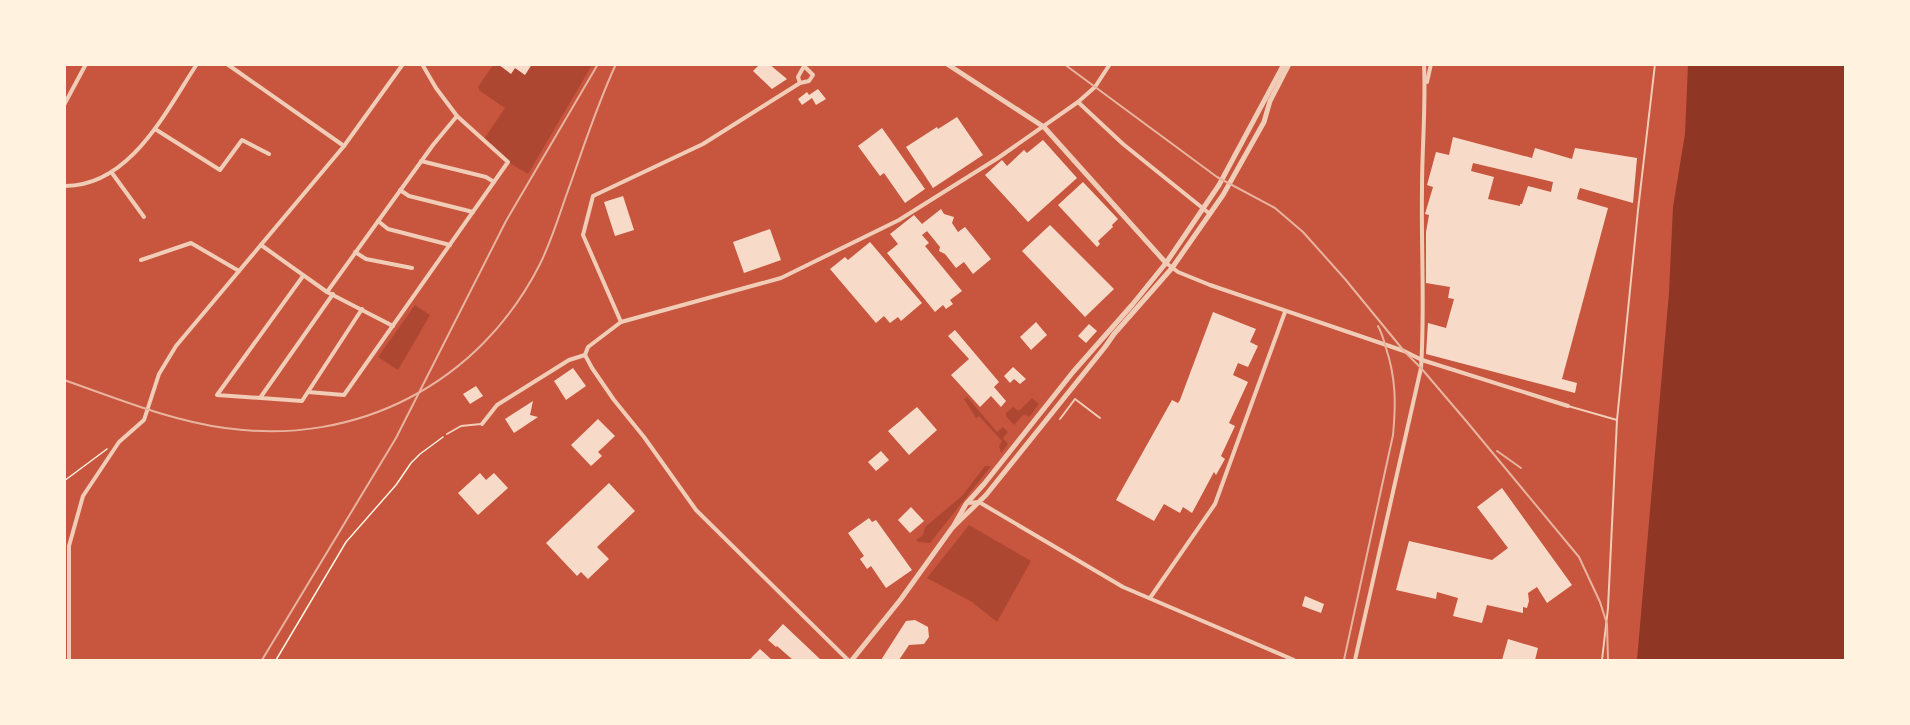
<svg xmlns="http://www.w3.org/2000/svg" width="1910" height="725" font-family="Merriweather,serif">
<rect width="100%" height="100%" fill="#c8553d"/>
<g fill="#ae4732">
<polygon points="493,65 498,65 511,73 515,68 525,75 532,65 592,65 528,174 508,162 484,139 505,108 480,91 478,87"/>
<polygon points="415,305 430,315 398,370 378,357"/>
<polygon points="967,397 997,432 1003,427 1008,432 1003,438 1008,444 1001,453 999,446 1002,441 979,416 976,418 964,399"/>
<polygon points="1032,398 1039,404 1029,417 1024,414 1014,425 1006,416 1006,413 1013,407 1019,411"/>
<polygon points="985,466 991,466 930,543 918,542 916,540 923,535 925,527 962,496"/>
<polygon points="969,525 1031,561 997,622 972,602 927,578"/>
</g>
<polygon fill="#8f3625" points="1688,65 1845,65 1845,660 1637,660 1669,293 1673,207 1685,134"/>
<g fill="#f7dbc8" fill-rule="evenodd">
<polygon points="498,64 532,64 525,75 515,68 511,74"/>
<polygon points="760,64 769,64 787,79 772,89 753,71"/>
<polygon points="818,89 826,99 816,105 812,98 802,105 798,99 807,92 809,95"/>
<polygon points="957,117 983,155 933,188 906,147 937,127 938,129"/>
<polygon points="882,128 925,189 905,203 884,173 880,176 858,146"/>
<path d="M1453,137L1532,158L1535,148L1572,159L1575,148L1637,158L1633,203L1580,188L1578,194L1577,199L1608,208L1562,379L1577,383L1575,393L1426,354L1428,323L1446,328L1454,299L1448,298L1450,287L1426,283V232L1429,215L1425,214L1433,187L1427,185L1436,152L1449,155ZM1473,163L1553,182L1551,192L1528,186L1522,204H1520V206L1488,199L1494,177L1471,171Z"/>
<polygon points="1043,140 1077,178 1028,222 985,175 1002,160 1007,166 1024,150 1027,153"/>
<polygon points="1083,182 1118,219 1112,225 1113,227 1098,241 1100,244 1097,247 1058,205"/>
<polygon points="623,196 634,230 615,236 604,202"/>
<polygon points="941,209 944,214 954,217 952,223 958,232 965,227 991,259 973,274 964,262 956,268 945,254 939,251 940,247 927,231 922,235 929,243 925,246 962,291 950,300 953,304 946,309 943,305 935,312 887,253 898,244 890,234 914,215 922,224"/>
<polygon points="1050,225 1114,289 1085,317 1022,251"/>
<polygon points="770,229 781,260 744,273 733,242"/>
<polygon points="870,242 922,303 901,321 898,317 890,323 884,316 876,323 830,269 845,257 848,260"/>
<polygon points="1213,312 1256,329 1250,342 1258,346 1248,367 1238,363 1233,375 1248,382 1229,423 1235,426 1221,456 1225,459 1216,475 1214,472 1192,513 1183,507 1180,513 1164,504 1154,521 1116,500 1172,400 1178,403 1180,400"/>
<polygon points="1036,322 1047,335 1031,350 1020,337"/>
<polygon points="1089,324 1097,331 1086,343 1078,336"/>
<polygon points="955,330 999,382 994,387 1006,401 1001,407 991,396 980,407 951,375 969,359 948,336"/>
<polygon points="1013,367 1026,379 1020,384 1014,379 1010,383 1004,376"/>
<polygon points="573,368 586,386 566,400 554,381"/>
<polygon points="476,386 483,396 470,404 463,394"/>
<polygon points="533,401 530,415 538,417 514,433 505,419"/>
<polygon points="917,407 937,430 909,455 888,431"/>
<polygon points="598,419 615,436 598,452 602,456 591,466 571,445"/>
<polygon points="881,451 889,460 876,471 868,462"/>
<polygon points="480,473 486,480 494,473 508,488 478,515 458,493"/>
<polygon points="609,483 635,511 597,547 609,559 588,579 581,572 577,576 546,543"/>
<polygon points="1502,488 1572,585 1547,603 1537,587 1528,593 1529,601 1527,608 1523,607 1523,613 1487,605 1482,623 1453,616 1458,598 1437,592 1436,599 1396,590 1409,541 1492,560 1508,548 1477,507"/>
<polygon points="911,507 924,521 910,533 898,520"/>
<polygon points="869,518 872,522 876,520 912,570 886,588 871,566 867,569 860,559 864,556 848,533"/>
<polygon points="1305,596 1324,604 1321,613 1302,606"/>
<polygon points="915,620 928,627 929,637 924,644 909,645 899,660 881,660 906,621"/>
<polygon points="783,624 821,660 793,660 777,646 776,647 768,640"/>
<polygon points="1508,639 1538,648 1535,660 1502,660"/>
<polygon points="760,649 772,660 749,660"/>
</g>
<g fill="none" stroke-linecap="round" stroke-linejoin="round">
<g stroke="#fff3e0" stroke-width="1.5">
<polyline points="64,481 107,449"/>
<polyline points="276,660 346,542 396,485 411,463 420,454 443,437"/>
</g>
<g stroke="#f1ccb7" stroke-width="2">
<polyline points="1568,406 1617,420"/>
<polyline points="1060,419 1075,399 1100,418"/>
<polyline points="447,434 461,426 481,424"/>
<polyline points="1602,660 1608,608 1617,420 1638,210 1655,64"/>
</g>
<g stroke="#f1ccb7" stroke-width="4">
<polyline points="227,64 344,146"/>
<polyline points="1427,82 1431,64"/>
<polyline points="1078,102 1123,144 1210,214"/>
<polyline points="64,105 86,64"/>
<polyline points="155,129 220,170 242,140 269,154"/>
<polyline points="421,161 486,177 494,182"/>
<polyline points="112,173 144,217"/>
<path d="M64,186C130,187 166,111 197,64"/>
<polyline points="400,190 409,196 473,212"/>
<polyline points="378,221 388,229 450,245"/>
<polyline points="261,245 327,292 393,326"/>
<polyline points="355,252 366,259 412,268"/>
<polyline points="141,260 191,243 239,271"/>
<polyline points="1166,263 1178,272 1210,285 1404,351 1422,360 1568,406"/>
<polyline points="303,276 217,395 302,401 362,309"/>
<polyline points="327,292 433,145 457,116"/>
<polyline points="621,322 583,235 593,196 703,144 800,83 809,81 813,75 804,66 798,77 800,83"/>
<polyline points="308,392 344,395 508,162 457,116 436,88 422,64"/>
<polyline points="260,398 333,294"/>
<polyline points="482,424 497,405 569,360 585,355"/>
<polyline points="968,503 979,502 1123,587 1294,660"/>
<polyline points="1150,598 1215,504 1285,312"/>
<polyline points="69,660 69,546 83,496 119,442 144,420 159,374 176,346 344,146 403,64"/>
<polyline points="848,660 696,510 644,437 614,400 592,368 585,355 588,347 621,322 781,278 899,220 998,158 1078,102 1095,87 1110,64"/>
<path d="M1355,660L1421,368C1425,309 1421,249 1422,189C1422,147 1426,106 1424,64"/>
</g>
<g stroke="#f1ccb7" stroke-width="5">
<polyline points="947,64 1044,127 1166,263"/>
<polyline points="953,527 966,504 984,484 1073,372 1132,305 1166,263 1219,185 1284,64"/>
<polyline points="852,660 901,599 952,528 986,495 1105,347 1114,334 1172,268 1223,195 1264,122 1270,101 1289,64"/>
</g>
<g stroke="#e9b49f" stroke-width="2">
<polyline points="1064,64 1217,177 1275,208 1303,232 1345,279 1404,351 1421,368 1467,422 1579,557 1600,602 1607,624 1608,660"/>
<path d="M64,380C116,398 171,421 225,428C357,447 480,383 540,264C551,242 558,219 566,196C582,152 596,107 616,64"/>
<polyline points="1497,451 1521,468"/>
<polyline points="262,660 396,438 506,221 598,64"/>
<path d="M1344,660L1393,435C1396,404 1396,378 1386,348C1384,341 1382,333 1378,326"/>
</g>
</g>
<rect width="1910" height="725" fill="none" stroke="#fff3e0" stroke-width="132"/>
</svg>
